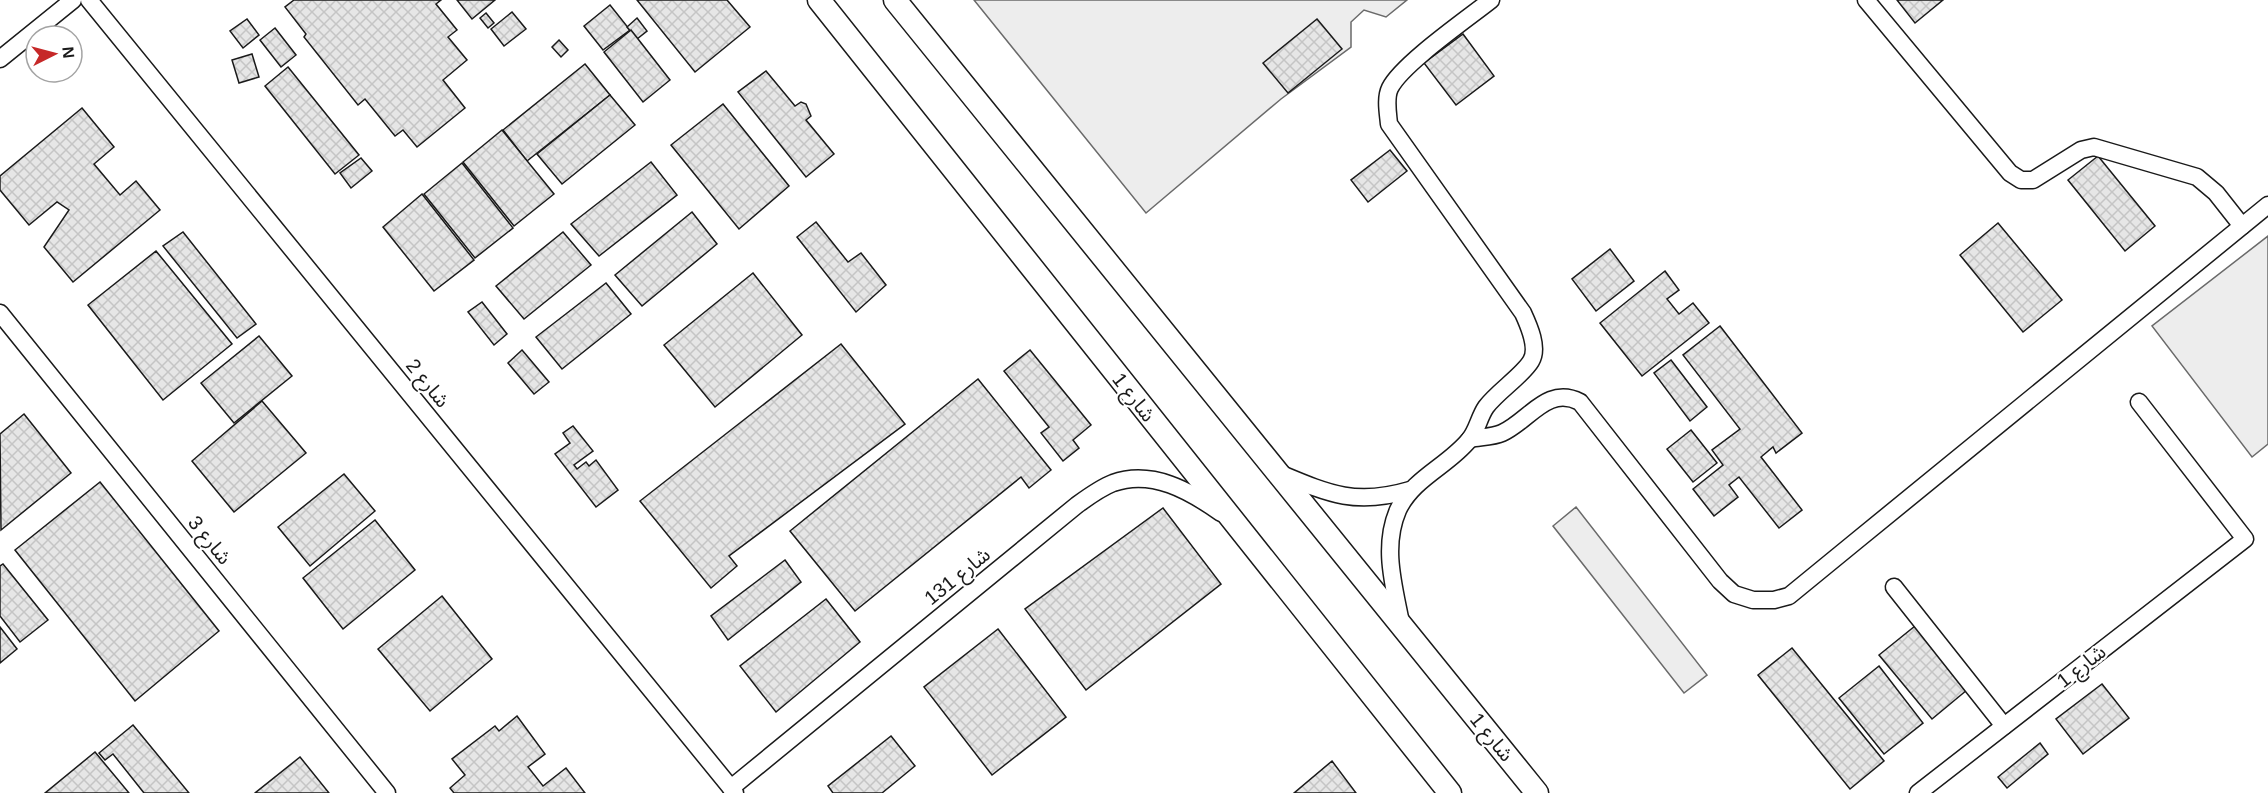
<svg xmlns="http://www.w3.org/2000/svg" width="2268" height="793" font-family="Arial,'Noto Sans Arabic',sans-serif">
<defs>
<pattern id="building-cross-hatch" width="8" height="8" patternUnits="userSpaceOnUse" patternTransform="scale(1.5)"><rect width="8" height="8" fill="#e6e6e6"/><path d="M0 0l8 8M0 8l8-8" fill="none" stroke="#c5c5c5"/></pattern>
</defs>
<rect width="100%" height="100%" fill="#fff"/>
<g fill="#ededed" stroke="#6a6a6a" stroke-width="1.5">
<polygon points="974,0 1407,0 1386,17 1364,10 1351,22 1351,47 1281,99 1146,213"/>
<polygon points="2268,236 2268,444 2252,457 2152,326"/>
<polygon points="1576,507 1707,675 1684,693 1553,526"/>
</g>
<g fill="url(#building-cross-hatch)" stroke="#1a1a1a" stroke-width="1.5">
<polygon points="294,0 441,0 436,4 457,30 448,37 467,60 443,80 465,108 417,147 403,130 395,136 365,99 358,105 304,37 306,34 285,7"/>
<polygon points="457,0 495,0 472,19"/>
<polygon points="637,0 727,0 750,27 695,72"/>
<polygon points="1897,0 1943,0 1915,23"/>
<polygon points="610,5 630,30 603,50 584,26"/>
<polygon points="512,12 526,29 504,46 491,29"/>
<polygon points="486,13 494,23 488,28 480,18"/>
<polygon points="637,18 647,31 637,39 627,27"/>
<polygon points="247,19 259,35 243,48 230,31"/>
<polygon points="1317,19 1342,49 1288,93 1263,63"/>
<polygon points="275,28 296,55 281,67 260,40"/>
<polygon points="631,30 670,80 643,102 604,52"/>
<polygon points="1463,34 1494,76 1456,105 1424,63"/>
<polygon points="559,40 568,50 561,57 552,47"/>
<polygon points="252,54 259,77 239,83 232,60"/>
<polygon points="585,64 610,95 527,161 503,130"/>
<polygon points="288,67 359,155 335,174 265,86"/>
<polygon points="766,71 795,106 801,102 806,104 811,116 806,120 834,154 806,177 738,92"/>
<polygon points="610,95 635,125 562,184 537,154"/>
<polygon points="723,104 789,186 739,229 671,145"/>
<polygon points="82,108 114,147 94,164 120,195 136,181 160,210 73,282 44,247 69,210 57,202 29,225 0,190 0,176"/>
<polygon points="502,130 554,194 514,226 463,162"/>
<polygon points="1390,150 1407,171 1368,202 1351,180"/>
<polygon points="2098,156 2155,226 2125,251 2068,180"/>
<polygon points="361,158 372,171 351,188 340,173"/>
<polygon points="651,162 677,195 599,256 571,224"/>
<polygon points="462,163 513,228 475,258 424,194"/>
<polygon points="422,194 474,260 434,291 383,227"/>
<polygon points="692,212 717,244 642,306 615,275"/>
<polygon points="816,222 848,262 861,253 886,285 856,312 797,237"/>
<polygon points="1998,223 2062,300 2023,332 1960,255"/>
<polygon points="183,232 256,324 237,338 163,246"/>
<polygon points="563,232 591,265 524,319 496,286"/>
<polygon points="1610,249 1634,281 1596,311 1572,279"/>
<polygon points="156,251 232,344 163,400 88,305"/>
<polygon points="1665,271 1679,290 1667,299 1679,314 1693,303 1709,323 1642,376 1600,323"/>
<polygon points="753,273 802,335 715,407 664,345"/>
<polygon points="606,283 631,314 562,369 536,337"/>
<polygon points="482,302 507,334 494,345 468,312"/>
<polygon points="1720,326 1802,433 1776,453 1773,447 1761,457 1802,510 1779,528 1739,477 1729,485 1738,497 1714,516 1693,489 1723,465 1712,450 1740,429 1683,355"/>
<polygon points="259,336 292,376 234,423 201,383"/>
<polygon points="841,344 905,424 729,556 737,566 711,588 640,501"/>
<polygon points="522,350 549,382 534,394 508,363"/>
<polygon points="1030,350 1091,425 1073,440 1079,448 1063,461 1041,433 1049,427 1004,371"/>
<polygon points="1671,360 1707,407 1690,421 1654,373"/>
<polygon points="978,379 1051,470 1029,488 1021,477 855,611 790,531"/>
<polygon points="262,401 306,453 234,512 192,461"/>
<polygon points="24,414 71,473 1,530 0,434"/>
<polygon points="573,426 593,451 574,465 577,469 586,462 589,466 596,460 618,490 596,507 555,454 570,443 563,433"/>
<polygon points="1691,430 1717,463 1693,482 1667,449"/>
<polygon points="344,474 375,511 310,566 278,527"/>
<polygon points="100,482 219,631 135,701 15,550"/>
<polygon points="1163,508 1221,584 1086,690 1025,609"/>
<polygon points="375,520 415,570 343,629 303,578"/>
<polygon points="785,560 801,582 728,640 711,616"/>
<polygon points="3,564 48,620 20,642 0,616 0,566"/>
<polygon points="442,596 492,659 430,711 378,649"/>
<polygon points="826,599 860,642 776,712 740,666"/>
<polygon points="1915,626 1967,690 1932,719 1879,655"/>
<polygon points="0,627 17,649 0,663"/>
<polygon points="998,629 1066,717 992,775 924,687"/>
<polygon points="1792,648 1884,761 1850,789 1758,675"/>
<polygon points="1879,666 1923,723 1884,754 1839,698"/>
<polygon points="2102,684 2129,718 2083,754 2056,719"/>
<polygon points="517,716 545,754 528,767 543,786 566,768 585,793 454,793 450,788 465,775 452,759 495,726 499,731"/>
<polygon points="133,725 189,793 144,793 113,754 105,760 99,753"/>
<polygon points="891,736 915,766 882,793 833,793 828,786"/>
<polygon points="2040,743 2048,754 2007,788 1998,777"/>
<polygon points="95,752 129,793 45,793"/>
<polygon points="300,757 329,793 255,793"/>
<polygon points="1332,761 1356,793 1294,793"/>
</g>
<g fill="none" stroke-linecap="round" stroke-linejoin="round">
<g stroke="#1a1a1a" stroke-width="19">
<g id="street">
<polyline points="89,0 735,793"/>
<polyline points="1866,0 2010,173 2021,180 2033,180 2081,150 2094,147 2197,177 2216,193 2242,226"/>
<polyline points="0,59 73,0"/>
<polyline points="0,313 387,793"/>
<path d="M1470,439C1480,437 1493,437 1502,433C1529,421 1547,385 1580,402L1720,581L1734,594L1753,600H1774L1789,596L1855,542L2268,205"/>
<path d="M1279,473C1329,494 1356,506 1410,490"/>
<polyline points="1894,587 2004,726"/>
<path d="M1401,623C1394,586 1382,547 1398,510C1413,478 1448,466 1469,440C1477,431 1479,417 1486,407C1497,392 1523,375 1531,361C1539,348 1529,326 1523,313L1389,124C1388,113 1385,98 1390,88C1402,64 1467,19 1491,0"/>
<path d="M731,788L1077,505C1088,497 1100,488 1113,483C1152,469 1190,491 1221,513"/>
<polyline points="1918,793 2245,539 2139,402"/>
</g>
</g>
<g stroke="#1a1a1a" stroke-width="25">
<g id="secondary">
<polyline points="819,0 1450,793"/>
<polyline points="895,0 1537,793"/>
</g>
</g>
<use href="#street" stroke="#fff" stroke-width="16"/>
<use href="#secondary" stroke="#fff" stroke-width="22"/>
</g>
<g text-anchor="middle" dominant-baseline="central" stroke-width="4.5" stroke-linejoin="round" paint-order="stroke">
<g font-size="20" fill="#1a1a1a" stroke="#fff">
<text transform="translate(428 383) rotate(51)">شارع 2</text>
<text transform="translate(1134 397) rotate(52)">شارع 1</text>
<text transform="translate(210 540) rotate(51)">شارع 3</text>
<text transform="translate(957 576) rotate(-39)">شارع 131</text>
<text transform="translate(2081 666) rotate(-38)">شارع 1</text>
<text transform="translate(1492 737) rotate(51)">شارع 1</text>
</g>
</g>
<g transform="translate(54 54) rotate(84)"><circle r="28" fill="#ffffff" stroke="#a3a3a3" stroke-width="1.5"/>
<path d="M0-4.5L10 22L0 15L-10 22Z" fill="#c62828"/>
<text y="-9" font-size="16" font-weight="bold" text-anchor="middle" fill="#1a1a1a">N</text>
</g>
</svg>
